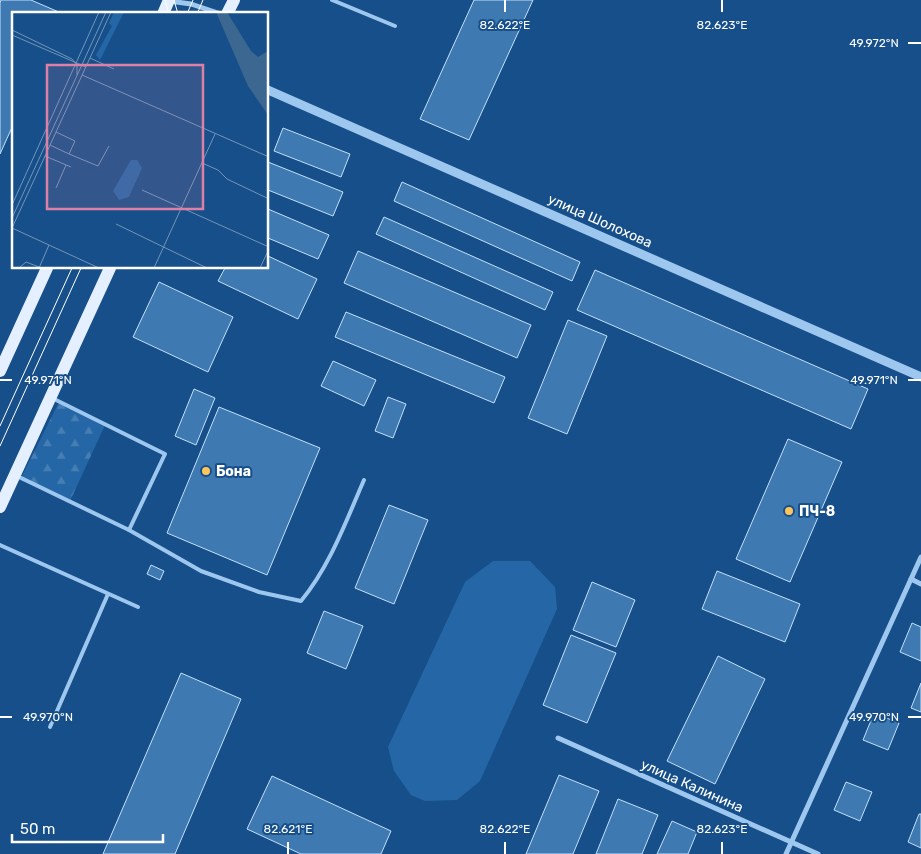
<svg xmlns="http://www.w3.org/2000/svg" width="921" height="854" font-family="Rubik,sans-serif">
<defs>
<pattern id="forest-firs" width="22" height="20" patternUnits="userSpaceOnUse" patternTransform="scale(1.25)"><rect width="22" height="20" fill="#2567a6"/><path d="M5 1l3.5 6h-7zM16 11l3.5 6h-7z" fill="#467eb3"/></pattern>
</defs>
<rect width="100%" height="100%" fill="#164f89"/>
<polygon fill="url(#forest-firs)" points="59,402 105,425 70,501 20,480"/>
<polygon fill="#2567a6" points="493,561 530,561 555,587 557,609 480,781 457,800 425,801 411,795 394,771 388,747 465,582"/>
<g fill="#3e79b2" stroke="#c3e0fb">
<polygon points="1,0 31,0 61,13 14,14 14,123 0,154 0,3"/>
<polygon points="474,0 533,0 469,140 420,119"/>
<polygon points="283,128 350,154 341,177 274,151"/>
<polygon points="268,162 343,192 333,216 268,190"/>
<polygon points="402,182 580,262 572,281 394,201"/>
<polygon points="268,209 329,235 318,259 268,238"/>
<polygon points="384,217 553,292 545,310 376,234"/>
<polygon points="358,251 531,325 517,358 344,283"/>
<polygon points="268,256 317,279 298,319 218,281 225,268 268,268"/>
<polygon points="595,270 868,389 851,429 577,310"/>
<polygon points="159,282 233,317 208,372 133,337"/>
<polygon points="346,312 505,377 494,403 335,337"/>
<polygon points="568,320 607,336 567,434 528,418"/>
<polygon points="333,361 376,380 364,406 321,386"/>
<polygon points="194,389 215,398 196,445 175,436"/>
<polygon points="388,397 406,404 393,438 375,431"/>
<polygon points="219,407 320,448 267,575 167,533"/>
<polygon points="788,439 842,462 790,582 736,559"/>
<polygon points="389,505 428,520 394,604 355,588"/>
<polygon points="151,565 164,571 160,580 147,574"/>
<polygon points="717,571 800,604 785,642 702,609"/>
<polygon points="592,582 635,600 616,647 573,630"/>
<polygon points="324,611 363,626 346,669 307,653"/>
<polygon points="912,623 921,627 921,661 900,652"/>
<polygon points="571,635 616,653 587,723 543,705"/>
<polygon points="718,656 765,679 715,784 667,761"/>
<polygon points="181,673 241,699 175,854 103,854"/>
<polygon points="921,683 921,712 911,708"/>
<polygon points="874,713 899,723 888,750 863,740"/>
<polygon points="559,775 599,791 573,854 526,854"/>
<polygon points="272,776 391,831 381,854 301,854 247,829"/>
<polygon points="846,782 872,792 860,821 834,810"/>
<polygon points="618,799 658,815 642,854 596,854"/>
<polygon points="919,814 921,814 921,848 908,842"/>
<polygon points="672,821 697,832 688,854 657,854"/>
</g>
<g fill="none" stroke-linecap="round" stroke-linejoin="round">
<g stroke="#9dc7ef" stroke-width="4">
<polyline points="332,0 395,26"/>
<polyline points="17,476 129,530 165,454 52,398"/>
<path d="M129,530L201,571L259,592L301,601C330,566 346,521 364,480"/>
<polyline points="0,545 138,607"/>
<polyline points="50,727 108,594"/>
</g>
<g stroke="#9dc7ef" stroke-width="5">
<polyline points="169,1 191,4 221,14"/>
<polyline points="911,579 921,584"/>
<polyline points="558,738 818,854"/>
<polyline points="786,854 921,557"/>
</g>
<polyline stroke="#9dc7ef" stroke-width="9" points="268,90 921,377"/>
<g stroke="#e4f0ff" stroke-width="12">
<polyline points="163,14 169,0"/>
<polyline points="227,14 234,0"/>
<polyline points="0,371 47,268"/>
<polyline points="0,507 110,268"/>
</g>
<g stroke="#fff" stroke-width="1">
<polyline points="165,0 169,14"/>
<polyline points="174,0 178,14"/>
<polyline points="187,14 193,0"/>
<polyline points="197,14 203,0"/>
<polyline points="0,426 72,268"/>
<polyline points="0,446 81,268"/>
</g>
</g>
<path fill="none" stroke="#fff" stroke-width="2" d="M505,0V12M722,0V12M908,43H921M0,380H12M908,380H921M0,717H12M908,717H921M288,842V854M505,842V854M722,842V854"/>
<g fill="#ffc55a" stroke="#164f89" stroke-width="2">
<circle cx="206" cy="471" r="5"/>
<circle cx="789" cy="511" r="5"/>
</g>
<g text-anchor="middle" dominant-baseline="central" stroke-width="4" stroke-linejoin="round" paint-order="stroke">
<g font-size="14" fill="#fff" stroke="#164f89">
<text transform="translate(600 221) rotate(24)">улица Шолохова</text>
<text transform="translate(692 786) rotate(24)">улица Калинина</text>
</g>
<g font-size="14" font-weight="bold" fill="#fff" stroke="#164f89" text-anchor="start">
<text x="216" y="471">Бона</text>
<text x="799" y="511">ПЧ-8</text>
</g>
</g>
<g transform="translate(12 12)">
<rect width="256" height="256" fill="#164f89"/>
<path d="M102,0H112L88,48L84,43L100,14L97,11Z" fill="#2567a6"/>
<path d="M119,148H125L130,156L117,185L107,188L101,179Z" fill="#2567a6"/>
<path d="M204,0H215L239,39L246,45L256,39V103L236,74Z" fill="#3c6791"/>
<path fill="none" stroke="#7395b8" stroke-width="1" d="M0,18L60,47L65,53V63M0,23L74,55M78,46L102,57M70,63L257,145M38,133L57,142L63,129L44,120M57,142L86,154L97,134M33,144L59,155M190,151L206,158L215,167L257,187M44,176L54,153M130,178L257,235M0,193L87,0M0,206L94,0M104,212L195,256M0,216L87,256M0,216L99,0M7,256L14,250L27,255M27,256L37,233M142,256L203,122M248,256L257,237"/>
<path fill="#dd80a5" fill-opacity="0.15" stroke="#dd80a5" stroke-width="2.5" d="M35,53H191V197H35Z"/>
<rect width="256" height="256" fill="none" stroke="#fff" stroke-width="2.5"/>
</g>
<g font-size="12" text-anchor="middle" fill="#fff" stroke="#164f89" stroke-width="4" stroke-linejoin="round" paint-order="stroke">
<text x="505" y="29">82.622°E</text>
<text x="722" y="29">82.623°E</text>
<text x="874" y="47">49.972°N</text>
<text x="48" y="384">49.971°N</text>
<text x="874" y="384">49.971°N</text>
<text x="48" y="721">49.970°N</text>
<text x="874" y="721">49.970°N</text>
<text x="288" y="833">82.621°E</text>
<text x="505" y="833">82.622°E</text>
<text x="722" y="833">82.623°E</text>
</g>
<path d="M12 834v8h151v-8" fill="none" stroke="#ffffff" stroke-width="2.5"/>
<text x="20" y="834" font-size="15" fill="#ffffff" stroke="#164f89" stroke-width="4" paint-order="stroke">50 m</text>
</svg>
